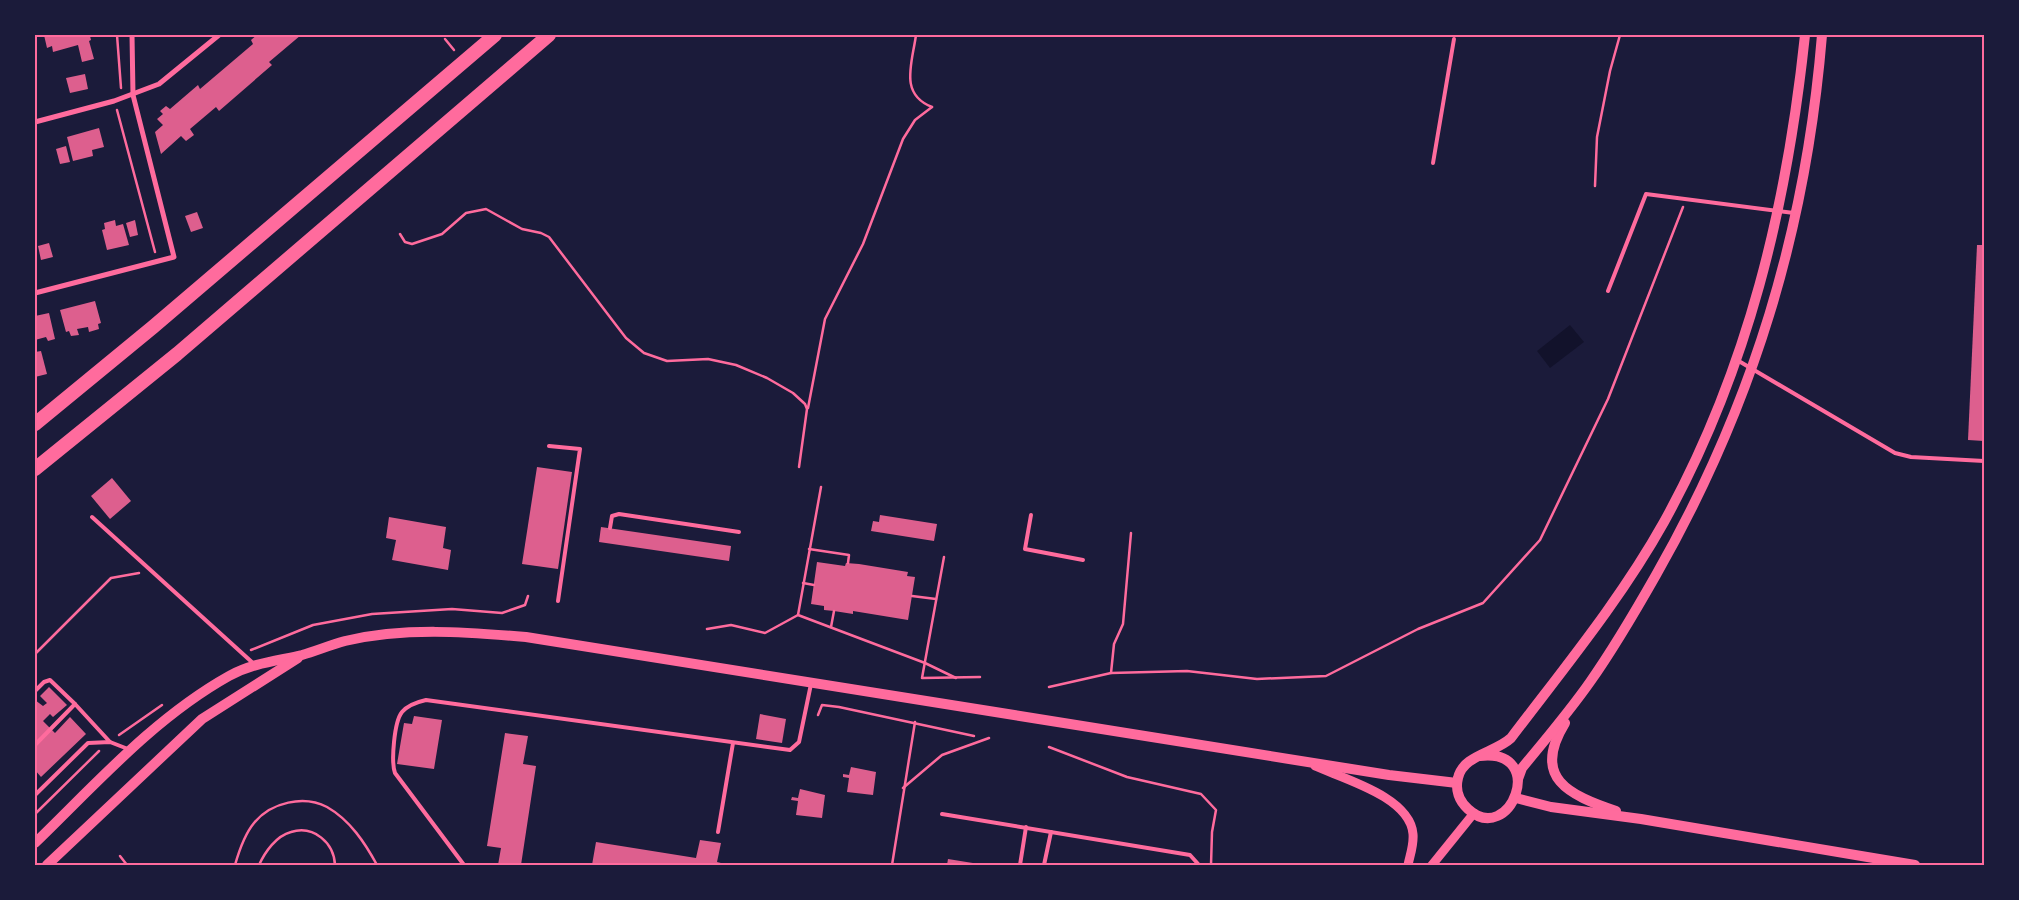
<svg xmlns="http://www.w3.org/2000/svg" width="2019" height="900" font-family="Mulish,sans-serif">
<rect width="100%" height="100%" fill="#1b1b3a"/>
<polygon fill="#12122b" points="1570,325 1584,342 1550,368 1537,351"/>
<g fill="#dd5f8e">
<polygon points="44,35 90,36 91,40 89,41 94,59 82,62 78,45 53,52 52,46 47,48"/>
<polygon points="257,35 301,35 269,62 272,65 219,111 216,107 190,129 194,135 186,141 181,136 161,154 155,132 163,125 157,119 163,114 160,111 166,106 170,109 198,85 200,89 253,44 251,40"/>
<polygon points="85,74 88,89 70,93 66,78"/>
<polygon points="99,128 104,147 92,150 93,156 73,161 67,137"/>
<polygon points="66,146 70,162 60,164 56,149"/>
<polygon points="197,212 203,228 191,232 185,216"/>
<polygon points="115,220 116,226 123,224 129,245 107,250 102,230 105,229 104,223"/>
<polygon points="135,220 138,235 130,237 126,223"/>
<polygon points="49,243 53,257 41,260 38,246"/>
<polygon points="1977,245 1984,245 1984,441 1968,440"/>
<polygon points="95,301 101,323 98,324 99,329 89,332 88,327 77,329 79,335 71,336 69,331 66,332 60,310"/>
<polygon points="49,313 55,339 48,341 46,337 35,340 35,316"/>
<polygon points="41,351 47,374 35,377 35,352"/>
<polygon points="537,467 572,472 558,569 522,564"/>
<polygon points="112,478 131,501 110,519 91,496"/>
<polygon points="880,515 937,524 934,541 871,531 873,521 879,522"/>
<polygon points="389,517 446,527 443,548 451,550 448,570 392,560 396,540 386,538"/>
<polygon points="601,527 731,546 729,561 599,542"/>
<polygon points="817,562 845,566 846,563 859,564 908,572 907,576 915,577 908,620 853,611 853,614 834,611 824,610 824,606 811,604"/>
<polygon points="49,687 67,705 53,717 50,714 43,721 55,733 70,717 86,734 41,777 35,770 35,752 37,750 35,748 35,700 43,706 47,703 40,696"/>
<polygon points="760,714 786,719 782,743 756,739"/>
<polygon points="414,716 442,720 434,769 397,764 404,723 412,724"/>
<polygon points="505,733 528,736 523,764 536,766 521,865 498,865 501,848 487,846"/>
<polygon points="851,767 876,772 873,795 847,792 849,778 843,777 843,774 849,775"/>
<polygon points="800,789 825,795 822,818 796,815 798,801 791,800 792,797 798,798"/>
<polygon points="700,840 721,843 717,862 729,865 592,865 596,842 696,858"/>
<polygon points="948,859 979,864 979,865 947,865"/>
</g>
<g fill="none" stroke-linecap="round" stroke-linejoin="round">
<g stroke="#ff6b9d" stroke-width="2.5">
<polyline points="117,35 121,88"/>
<path d="M916,35C912,64 899,94 932,107"/>
<polyline points="445,39 454,50"/>
<polyline points="117,110 155,252"/>
<polyline points="1595,186 1597,137 1610,71 1620,35"/>
<polyline points="400,234 405,242 412,244 442,234 466,213 486,209 522,229 541,233 549,237 616,325 626,338 644,353 667,361 708,359 736,365 767,378 793,393 805,404 807,409 799,467"/>
<polyline points="808,408 825,319 863,244 903,139 915,120 932,107"/>
<polyline points="821,487 798,615 925,663 956,678"/>
<polyline points="809,549 849,555 848,563"/>
<polyline points="944,557 922,678 980,677"/>
<polyline points="803,583 814,585"/>
<polyline points="912,596 936,599"/>
<polyline points="831,627 834,611"/>
<polyline points="707,629 731,625 765,633 798,615"/>
<polyline points="251,650 313,625 372,614 452,609 502,613 525,605 528,596"/>
<polyline points="35,654 111,578 139,573"/>
<polyline points="1111,673 1114,644 1123,624 1131,533"/>
<polyline points="1049,687 1111,673 1187,671 1257,679 1326,676 1418,629 1483,603 1540,540 1608,399 1683,207"/>
<polyline points="818,715 822,705 839,707 974,736"/>
<polyline points="119,735 162,705"/>
<polyline points="1049,747 1127,777 1201,794 1216,810 1212,832 1211,865"/>
<polyline points="903,788 942,755 989,738"/>
<polyline points="35,814 99,751"/>
<polyline points="120,856 127,865"/>
<path d="M235,865C239,851 244,835 254,823C271,802 304,795 327,807C350,820 365,843 377,865"/>
<path d="M259,865C265,852 276,836 291,832C314,825 334,843 335,865"/>
<polyline points="892,865 915,722"/>
</g>
<g stroke="#ff6b9d" stroke-width="4">
<polyline points="1433,163 1454,39"/>
<polyline points="1608,291 1646,194 1794,213"/>
<polyline points="1737,360 1895,453 1911,457 1984,461"/>
<polyline points="549,446 580,449 558,601"/>
<polyline points="1031,515 1025,549 1083,560"/>
<polyline points="92,517 254,664"/>
<polyline points="610,528 612,516 619,514 739,532"/>
<polyline points="35,691 44,682 50,680 75,704"/>
<polyline points="35,745 75,704 110,742"/>
<polyline points="35,795 88,743 110,742 128,749"/>
<polyline points="942,814 1190,855 1199,865"/>
<polyline points="718,832 733,743"/>
<path d="M464,865L395,773C391,762 394,722 402,712C408,705 417,702 426,700L790,750L799,742L811,684"/>
<polyline points="1020,865 1026,827"/>
<polyline points="1044,865 1051,832"/>
</g>
<g stroke="#ff6b9d" stroke-width="5">
<polyline points="35,122 114,101 159,84 219,35"/>
<polyline points="35,293 174,257 133,95 132,35"/>
</g>
<g stroke="#ff6b9d" stroke-width="9">
<path d="M1315,766C1344,779 1410,797 1413,834C1414,845 1410,855 1408,865"/>
<polyline points="1432,865 1474,813"/>
</g>
<g stroke="#ff6b9d" stroke-width="10">
<path d="M1565,723C1531,778 1569,795 1616,811"/>
<path d="M1480,756C1549,748 1510,848 1468,809C1459,801 1455,790 1458,778C1463,755 1495,753 1511,738C1564,668 1621,599 1664,522C1748,370 1787,206 1805,35"/>
<path d="M1518,779L1522,768C1545,740 1569,712 1590,682C1614,648 1635,612 1656,575C1753,405 1806,230 1822,35"/>
<polyline points="1516,798 1551,807 1641,819 1915,865"/>
<path d="M35,843C96,784 154,718 229,676C253,663 276,661 302,655C316,651 330,645 345,641C405,627 466,632 526,637L1389,775L1457,783"/>
<polyline points="47,865 202,719 298,658"/>
</g>
<g stroke="#ff6b9d" stroke-width="14">
<polyline points="35,424 153,327 495,35"/>
<polyline points="35,469 177,354 549,35"/>
</g>
</g>
<rect width="2019" height="900" fill="none" stroke="#1b1b3a" stroke-width="72"/>
<rect x="36" y="36" width="1947" height="828" fill="none" stroke="#ff6b9d" stroke-width="2"/>
</svg>
